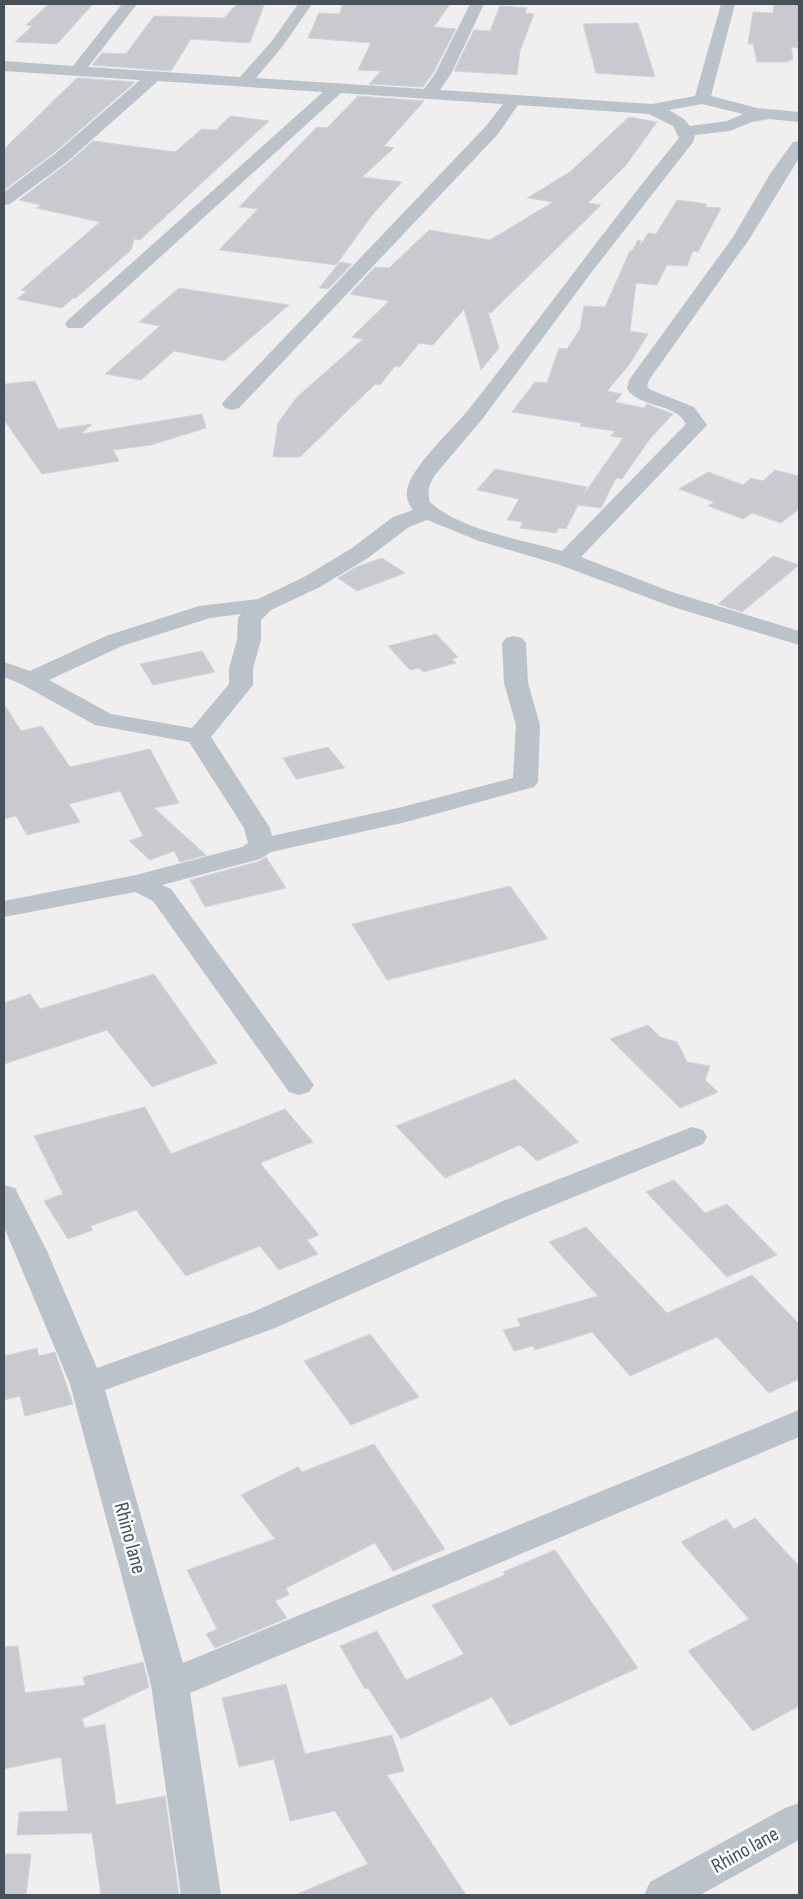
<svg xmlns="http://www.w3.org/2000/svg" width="803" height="1899" font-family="'Sofia Sans Condensed',sans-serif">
<rect width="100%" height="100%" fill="#f0eeee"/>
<g fill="#c9cad0" stroke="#d3d4d9">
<polygon points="49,4 93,4 57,44 15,42 32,26 26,25"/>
<polygon points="237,4 264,5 250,43 191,39 171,71 92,65 102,53 126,54 154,16 224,18"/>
<polygon points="342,4 450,4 434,27 456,29 433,73 423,87 369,84 381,71 358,70 371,43 308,38 319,13 340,14"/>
<polygon points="774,4 799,4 799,48 791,47 793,60 789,60 789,62 757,62 753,44 748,44 753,12 773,13"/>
<polygon points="500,6 527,8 525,13 534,14 520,51 517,75 454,71 474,30 490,31"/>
<polygon points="638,23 655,77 596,73 583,24"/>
<polygon points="77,78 135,82 55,152 4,190 4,149"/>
<polygon points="358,96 424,101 384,146 394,148 362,177 402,182 373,214 336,265 219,250 258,209 239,207 317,127 327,128"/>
<polygon points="230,116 269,121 140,240 134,239 131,250 76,298 73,298 62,308 17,299 27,291 21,290 100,222 36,208 41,205 19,200 69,162 93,141 175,152 202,129 216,130"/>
<polygon points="629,117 657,122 626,165 588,203 601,205 491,313 488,312 499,348 481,370 464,309 433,345 419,343 400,367 395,366 380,385 375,384 300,457 273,457 278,423 297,397 363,339 352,337 389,301 350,294 375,267 389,268 429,230 490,240 553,202 527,198 570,172"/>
<polygon points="677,200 707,204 705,207 721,208 698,252 693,251 687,266 667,265 657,285 636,283 630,331 648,334 629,365 607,391 622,394 615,402 644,408 647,404 673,414 649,440 622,479 616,478 601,508 578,505 566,529 559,528 556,533 520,528 523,522 507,520 519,499 477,490 495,469 587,487 584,494 623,438 611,436 615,431 580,426 582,423 512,412 535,382 547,383 559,348 567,349 580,329 584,306 605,307 630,251 632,251 638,240 641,241 640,246 648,233 656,234"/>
<polygon points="340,262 352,264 328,289 319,288"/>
<polygon points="179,288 289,305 224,361 174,351 141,380 105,374 160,326 139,322"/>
<polygon points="35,381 58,429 92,424 81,434 202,414 206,428 151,445 113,450 119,461 42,474 4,420 4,384"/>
<polygon points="775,470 799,476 799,509 781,523 752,513 743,519 708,506 714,502 679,489 708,472 743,485 751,478 763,481"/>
<polygon points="773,556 799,565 742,612 718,604"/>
<polygon points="382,558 405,573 357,591 338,578 356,567"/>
<polygon points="436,634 458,657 452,659 456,663 423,672 419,668 410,670 388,646"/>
<polygon points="202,651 215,672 153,685 140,664"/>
<polygon points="4,704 21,731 42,726 70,767 150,749 179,803 154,808 206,855 180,862 174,851 150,860 129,841 143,836 120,791 69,804 80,822 27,835 16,816 4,819"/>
<polygon points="328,747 345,768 296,779 283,758"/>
<polygon points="266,857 286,888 205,907 190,880 260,861"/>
<polygon points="510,886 548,939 387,980 352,924"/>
<polygon points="154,974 217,1063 152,1087 107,1030 4,1064 4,1003 30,994 40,1009"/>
<polygon points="648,1025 660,1037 677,1042 687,1062 710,1066 705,1080 718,1092 680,1108 610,1039"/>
<polygon points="515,1079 579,1142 537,1161 520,1145 445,1178 396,1126"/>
<polygon points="145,1107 171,1154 285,1109 313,1142 260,1163 319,1235 307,1240 318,1254 279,1270 260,1246 186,1276 136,1210 90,1226 93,1230 68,1239 44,1201 63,1194 34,1136"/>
<polygon points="674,1180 705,1213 727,1204 777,1255 727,1277 646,1192"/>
<polygon points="586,1227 667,1313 752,1275 799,1324 799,1379 769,1393 717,1337 630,1376 592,1332 535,1350 533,1346 514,1351 503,1330 521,1326 517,1319 598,1296 549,1242"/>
<polygon points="370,1334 419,1397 351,1425 304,1361"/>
<polygon points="37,1348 39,1356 55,1352 73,1404 25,1416 20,1396 4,1400 4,1356"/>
<polygon points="374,1444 445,1549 393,1571 375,1543 286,1588 289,1595 275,1601 287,1618 215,1648 206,1634 217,1629 187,1570 275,1539 241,1495 298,1467 302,1472"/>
<polygon points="755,1518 799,1566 799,1706 753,1731 688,1651 749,1619 681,1542 726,1519 734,1529"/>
<polygon points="555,1550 638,1668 510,1726 492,1697 401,1739 368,1688 365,1689 340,1646 377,1631 406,1680 464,1654 432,1605 505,1575 503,1572"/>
<polygon points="18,1646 25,1693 85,1685 83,1677 143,1662 149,1687 82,1719 85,1728 105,1724 116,1805 165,1796 179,1895 101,1895 92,1833 17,1835 19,1812 68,1811 61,1757 4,1769 4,1647"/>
<polygon points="286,1684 305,1754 392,1735 404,1771 387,1775 466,1895 295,1895 368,1864 335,1811 290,1821 274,1759 239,1767 222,1698"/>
<polygon points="4,1854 31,1854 26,1895 4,1895"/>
</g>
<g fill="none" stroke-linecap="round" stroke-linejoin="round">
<g fill="#bbc2c9" fill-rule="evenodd">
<path d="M122,4H137L88,67L240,77L272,41L298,4H312L282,47L256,78L424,89L435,74L470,4H484L451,74L440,90L652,104L695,96L721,4H735L711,96L757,108L799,112V122L769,119L752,122L730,131L695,135L693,142L591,273L483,418L435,475C429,485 427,491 430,502C460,530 523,540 562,551L686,424C675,402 641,409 627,389L629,380L733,237L770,174L793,142L799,141V158L750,238L649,380L647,387L651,390L694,407L707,425L581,557L669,591L799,631V645L673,607L557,564L479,541L427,520L409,527L368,558L320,587L271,610L261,620V640L253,668V685L211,737L270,828L272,836L402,807L513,778L516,725L504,683L502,643L506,638L514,636L522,638L526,643L528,683L540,725L538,782L534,787L406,822L271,852L260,859L162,885L171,889L309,1078L314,1085L309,1092L299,1095L289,1092L153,901L135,892L4,917V901L136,875L242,847L248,843L244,828L189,742L95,725L21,684L4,677V662L30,671L106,636L199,606L258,599L304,577L352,548L393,517L413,510C408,504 405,495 408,486C416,462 453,429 469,409C540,319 607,226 679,138L673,126L649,114L518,105L498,134L239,408L232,410L225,408L222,404L225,400L486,126L503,104L341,93L82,328H68L65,324L68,320L323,92L158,81L68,161L10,204L4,205V192L56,153L140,80L4,71V61L73,66ZM702,104L743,114L727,121L690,126L684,119L669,110ZM241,614L238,618L237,640L229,668V684L192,728L111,714L49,680L122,646L210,618Z"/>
<polygon points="692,1127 703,1130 707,1137 703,1144 525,1217 275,1328 105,1390 183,1663 799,1410 799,1437 190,1693 221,1895 181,1895 151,1685 70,1384 4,1227 4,1185 15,1188 19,1196 47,1251 97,1368 253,1312 503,1201"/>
<polygon points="799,1803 799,1840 700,1895 644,1895 650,1882 785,1808"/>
</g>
</g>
<g text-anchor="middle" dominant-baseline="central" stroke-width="5" stroke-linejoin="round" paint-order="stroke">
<g font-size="21" fill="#485159" stroke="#fff">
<text transform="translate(130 1538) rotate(75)">Rhino lane</text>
<text transform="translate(745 1850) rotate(-29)">Rhino lane</text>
</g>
</g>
<rect width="803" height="1899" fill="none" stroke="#485159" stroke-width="10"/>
</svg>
